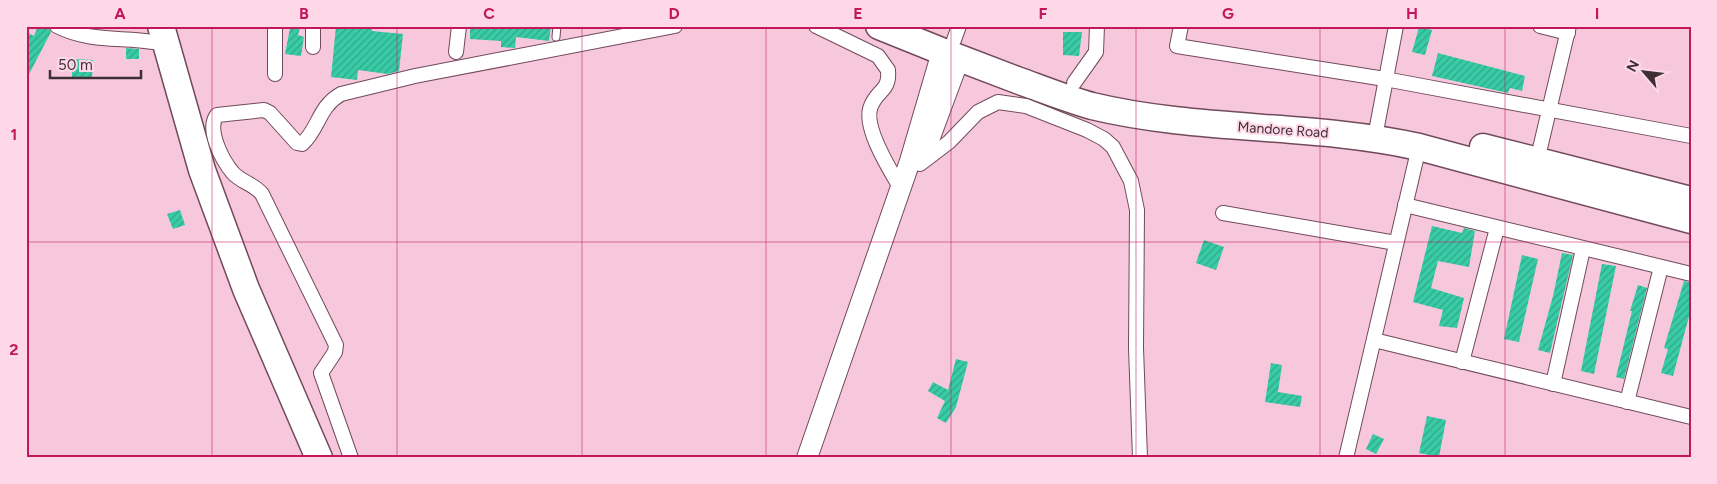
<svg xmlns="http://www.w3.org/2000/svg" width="1717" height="484" font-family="Figtree,sans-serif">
<defs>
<pattern id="building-hatch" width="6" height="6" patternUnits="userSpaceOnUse" patternTransform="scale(1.25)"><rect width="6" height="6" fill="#38cca6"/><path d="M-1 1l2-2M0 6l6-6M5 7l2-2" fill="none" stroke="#31a688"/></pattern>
</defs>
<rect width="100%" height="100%" fill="#f7c8dc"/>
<g fill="url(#building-hatch)">
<polygon points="38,26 48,26 51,32 26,80 26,32 34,36"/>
<polygon points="336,26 372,26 372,31 403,34 399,71 388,74 358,70 357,80 331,77"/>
<polygon points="470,26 551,26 549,41 516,37 515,48 501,47 501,41 470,39"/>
<polygon points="1419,27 1432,30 1425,55 1412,52"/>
<polygon points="290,28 300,28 298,35 304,37 301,56 285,54"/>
<polygon points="1063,32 1082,32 1079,56 1063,55"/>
<polygon points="126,48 139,49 139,59 126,59"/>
<polygon points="1438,53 1525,76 1522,91 1510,88 1508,93 1432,76"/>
<polygon points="72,59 93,60 92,78 72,78"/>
<polygon points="180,210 185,225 173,229 167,214"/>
<polygon points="1432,226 1462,233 1464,228 1475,231 1469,267 1438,261 1431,288 1464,298 1457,328 1439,326 1443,310 1413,302"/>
<polygon points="1204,240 1224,247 1216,270 1196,263"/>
<polygon points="1562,253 1573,255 1550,353 1538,350 1553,296"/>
<polygon points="1522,255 1538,259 1519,342 1504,339"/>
<polygon points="1602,264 1616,266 1594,374 1581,371"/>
<polygon points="1684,281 1691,283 1691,309 1673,376 1661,373 1668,349 1664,348"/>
<polygon points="1638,285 1647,288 1624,379 1616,377 1632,311 1630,311"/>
<polygon points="956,359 968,362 956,407 946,423 937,418 945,401 928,391 933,382 948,390"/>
<polygon points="1271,363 1282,365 1278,392 1302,396 1300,407 1265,402"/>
<polygon points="1427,416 1446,420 1439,457 1419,453"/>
<polygon points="1373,434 1384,439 1376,454 1366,449"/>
</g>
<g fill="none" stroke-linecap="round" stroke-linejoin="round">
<g stroke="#714a5b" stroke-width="9">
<polyline id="lane" points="556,37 557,26"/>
</g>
<g stroke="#714a5b" stroke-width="16">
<g id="street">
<path d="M57,26C88,42 120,37 153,42"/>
<polyline points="275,26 275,74"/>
<polyline points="313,26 313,47"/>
<path d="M816,26L878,56L888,70C890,91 878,89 871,106C862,126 890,170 900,187"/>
<polyline points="1181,26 1177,46 1385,79 1691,136"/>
<polyline points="1540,26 1568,33"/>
<polyline points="954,40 959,26"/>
<polyline points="456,52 459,26"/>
<polyline points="1074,83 1096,52 1097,26"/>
<polyline points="1375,137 1396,26"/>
<polyline points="1537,161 1569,26"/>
<polyline points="920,164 949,142 978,112 998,102 1026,106 1087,130 1104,139 1113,147 1131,181 1137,210 1136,348 1140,458"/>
<polyline points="1405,205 1691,274"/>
<polyline points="1223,213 1396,243"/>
<polyline points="1374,340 1691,417"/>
<polyline points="1462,362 1497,228"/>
<polyline points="1553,384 1583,249"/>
<polyline points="1627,402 1661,267"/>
<path d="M351,458L321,373L335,352L336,345L262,194C254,184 241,182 233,173C222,160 206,129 217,115L264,110L270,113L297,143L302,144C319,129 318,107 341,94L415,76L675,26"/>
<polyline points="1346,458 1419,147"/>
</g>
</g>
<g stroke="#714a5b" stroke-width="22">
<g id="secondary">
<polyline points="926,148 959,59"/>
<polyline points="807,458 910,161 942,52"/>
</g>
</g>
<g stroke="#714a5b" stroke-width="29">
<g id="highway">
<polyline points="161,26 202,170 246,289 319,458"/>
<path d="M879,26C925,45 971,63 1017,80C1042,89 1067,99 1092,106C1200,132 1311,123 1419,147L1691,220"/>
<polyline points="1483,147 1691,200"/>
</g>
</g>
<use href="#lane" stroke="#fff" stroke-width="7"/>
<use href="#street" stroke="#fff" stroke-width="14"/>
<use href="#secondary" stroke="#fff" stroke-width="20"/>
<use href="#highway" stroke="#fff" stroke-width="26"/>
</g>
<path fill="none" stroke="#c2185b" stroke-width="1" stroke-opacity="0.55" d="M212,26V458M397,26V458M582,26V458M766,26V458M951,26V458M1136,26V458M1320,26V458M1505,26V458M26,242H1691"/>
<g text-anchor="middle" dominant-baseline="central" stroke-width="4" stroke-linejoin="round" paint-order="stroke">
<g font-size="14" fill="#402e35" stroke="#ffd8e8">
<text transform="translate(1283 130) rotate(4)">Mandore Road</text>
</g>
</g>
<rect width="1717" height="484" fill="none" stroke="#ffd8e8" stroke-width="55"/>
<g transform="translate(1644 72) rotate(298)" stroke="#ffd8e8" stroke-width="4" paint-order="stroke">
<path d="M0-4L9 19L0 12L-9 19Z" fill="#402e35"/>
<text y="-8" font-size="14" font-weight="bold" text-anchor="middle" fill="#402e35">N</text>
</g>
<path d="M50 70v8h91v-8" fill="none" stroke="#402e35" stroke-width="2.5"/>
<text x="58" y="70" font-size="15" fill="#402e35" stroke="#ffd8e8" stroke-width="4" paint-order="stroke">50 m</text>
<rect x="28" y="28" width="1662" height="428" fill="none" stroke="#c2185b" stroke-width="2"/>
<g font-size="16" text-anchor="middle" font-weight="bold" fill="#c2185b">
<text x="120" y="19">A</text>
<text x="304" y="19">B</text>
<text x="489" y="19">C</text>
<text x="674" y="19">D</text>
<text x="858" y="19">E</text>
<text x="1043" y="19">F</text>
<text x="1228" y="19">G</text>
<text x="1412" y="19">H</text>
<text x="1597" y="19">I</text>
<text x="14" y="140">1</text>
<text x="14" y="355">2</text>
</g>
</svg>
